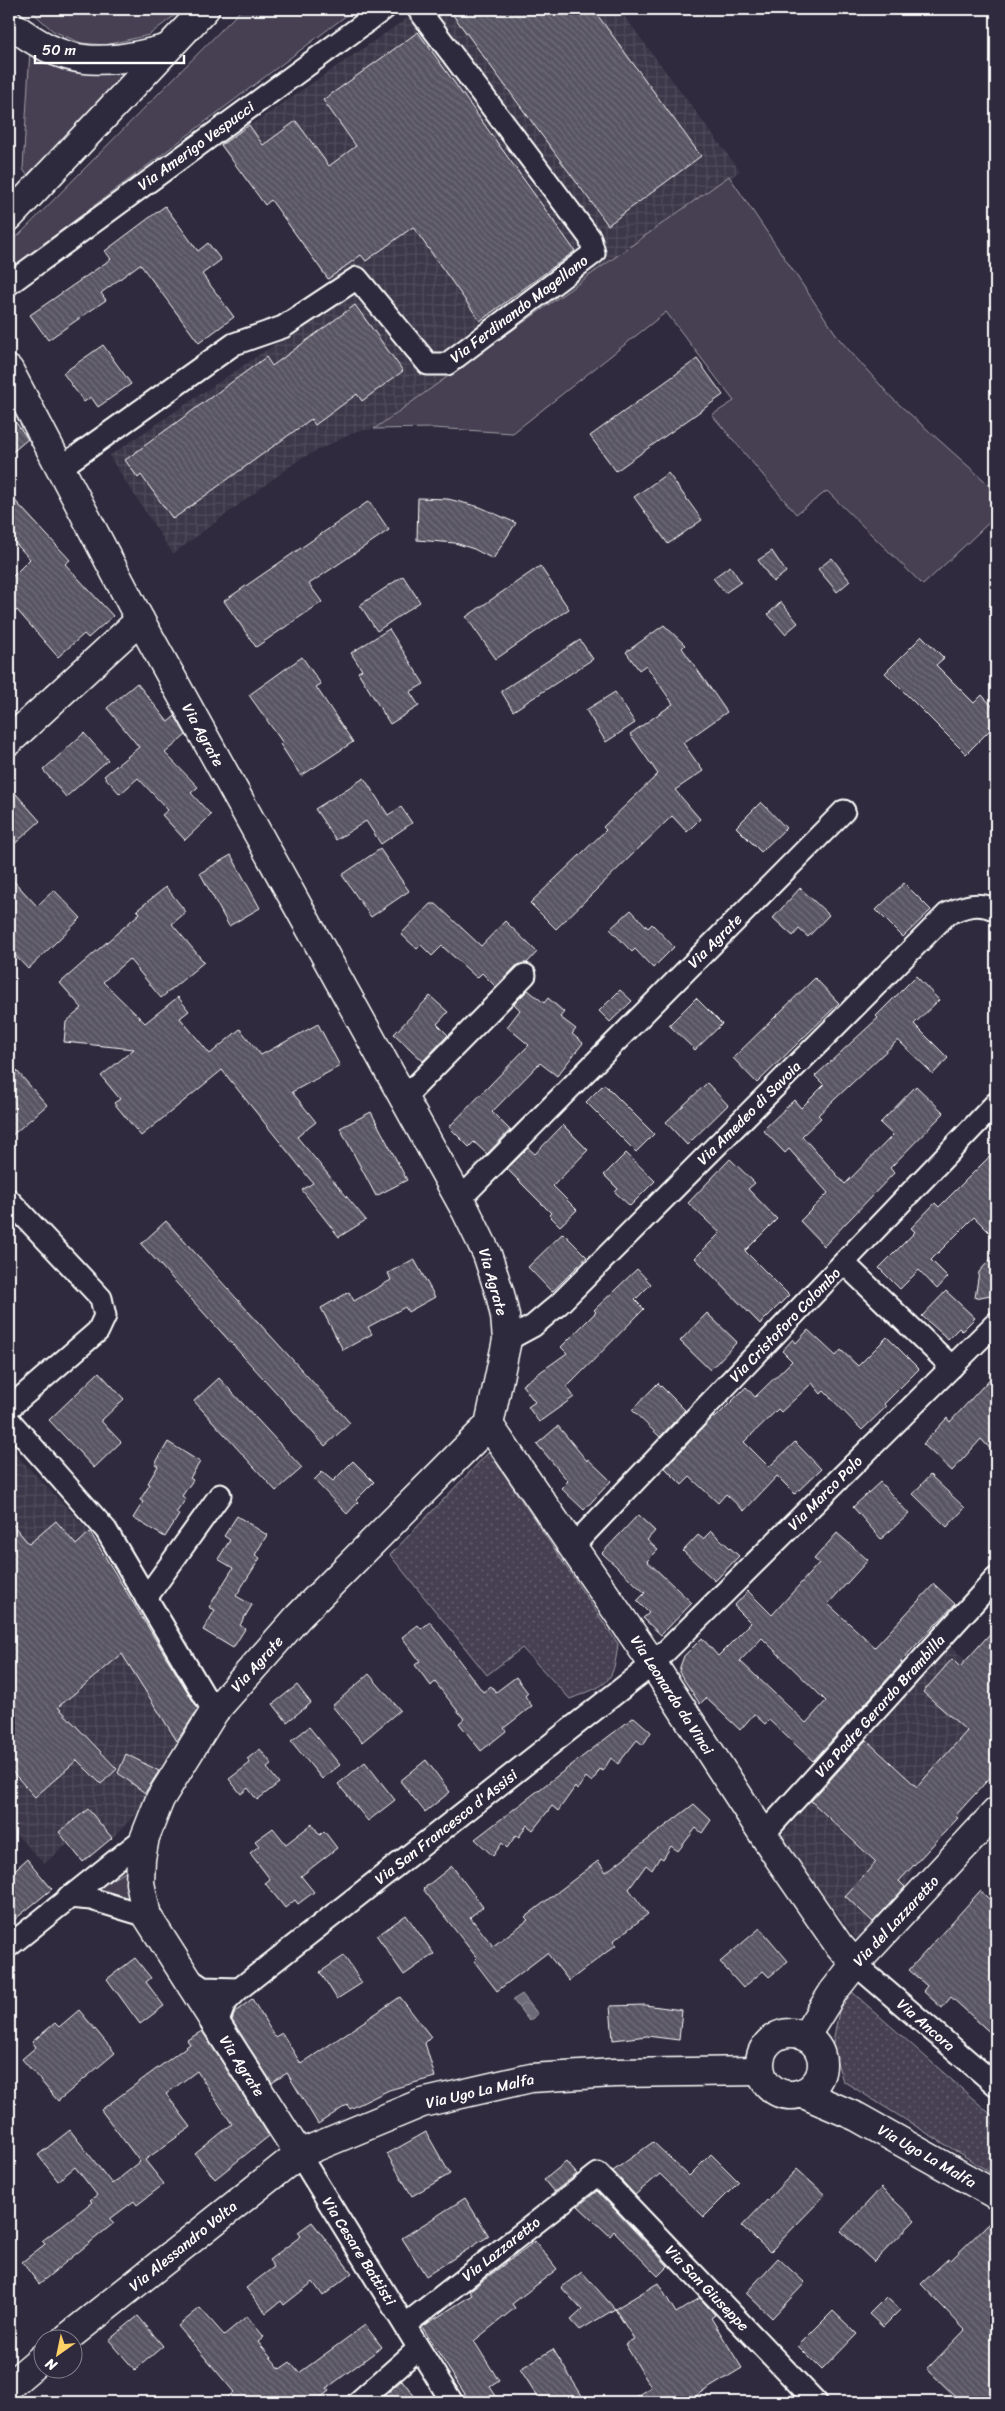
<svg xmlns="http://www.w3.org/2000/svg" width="1005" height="2411" font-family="Sriracha,sans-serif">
<defs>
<pattern id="industrial-grid" width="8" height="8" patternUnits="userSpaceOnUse" patternTransform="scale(1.25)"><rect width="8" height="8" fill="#3c3749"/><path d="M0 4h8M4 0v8" fill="none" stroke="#504b5b"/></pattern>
<pattern id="park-dots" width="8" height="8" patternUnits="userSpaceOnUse" patternTransform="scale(1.25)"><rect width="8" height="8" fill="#464152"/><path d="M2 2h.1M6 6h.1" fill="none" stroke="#625e6c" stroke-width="1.8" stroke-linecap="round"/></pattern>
<pattern id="water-waves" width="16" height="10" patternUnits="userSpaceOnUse" patternTransform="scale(1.25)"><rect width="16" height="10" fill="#6d6a77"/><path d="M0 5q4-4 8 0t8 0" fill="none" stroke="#83808b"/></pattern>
<pattern id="building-back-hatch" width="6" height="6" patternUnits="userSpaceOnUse" patternTransform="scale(1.25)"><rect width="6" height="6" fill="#595564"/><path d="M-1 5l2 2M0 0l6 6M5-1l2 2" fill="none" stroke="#726e7b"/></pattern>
</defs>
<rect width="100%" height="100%" fill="#2f2a3d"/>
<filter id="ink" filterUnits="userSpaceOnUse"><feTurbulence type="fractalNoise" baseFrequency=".02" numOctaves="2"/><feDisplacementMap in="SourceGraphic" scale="10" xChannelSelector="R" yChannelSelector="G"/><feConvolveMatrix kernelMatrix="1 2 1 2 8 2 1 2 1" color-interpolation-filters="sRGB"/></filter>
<g filter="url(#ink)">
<g fill="url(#industrial-grid)">
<polygon points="421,9 619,9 740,171 374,429 357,431 300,459 173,554 109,456 342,299 271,201 265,205 221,145"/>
<polygon points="9,1447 90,1532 153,1634 201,1704 177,1741 152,1798 112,1838 83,1862 68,1844 44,1864 9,1827"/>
<polygon points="951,1646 996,1689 996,1771 964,1807 958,1818 914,1866 906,1887 858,1941 780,1838 810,1801"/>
</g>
<g fill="#464152" stroke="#a2a0a8">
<polygon points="29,9 183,9 149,35 105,45 81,43 53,31"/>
<polygon points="242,9 355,9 18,263 9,263 9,245"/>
<polygon points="30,49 79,70 131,72 27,175 23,169"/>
<polygon points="729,176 840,340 892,398 996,491 996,516 923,585 827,491 796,514 712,415 734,401 666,312 513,433 433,428 374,429"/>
<polygon points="125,1872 131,1891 127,1899 98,1893 97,1888"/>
</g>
<g fill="url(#park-dots)" stroke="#a2a0a8">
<path d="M489,1452L618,1644C613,1686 607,1684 570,1699L522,1648L487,1675L390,1555Z"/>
<polygon points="851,1991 996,2119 996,2176 843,2081 832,2047 840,2006"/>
</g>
<polygon fill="url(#water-waves)" stroke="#a7a6ad" points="522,1994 538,2014 529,2021 513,2000"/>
<g fill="url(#building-back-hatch)" stroke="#fff" fill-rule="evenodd">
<polygon points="462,9 593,9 701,156 608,225 453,15"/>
<polygon points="418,32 575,251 480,321 413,227 366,261 361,255 328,279 271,200 265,205 221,145 249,125 263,145 296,121 329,166 356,146 323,100"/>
<polygon points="165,206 198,251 208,243 221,260 202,274 234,317 199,343 140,264 101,293 106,300 48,340 30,315 111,259 105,251"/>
<polygon points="355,305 403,371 362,401 357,394 315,425 311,419 173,519 141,475 138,478 125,460 266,357 272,366"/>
<polygon points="103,345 131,384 98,407 91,397 84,402 63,373"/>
<polygon points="697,359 723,395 616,471 590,436"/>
<polygon points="9,413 28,439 9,455"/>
<polygon points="668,473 702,520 668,544 634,497"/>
<polygon points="9,494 70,560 65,564 113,616 88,638 84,634 58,657 17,610 9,618 9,580 30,559 9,536"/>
<polygon points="418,498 448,499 480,507 516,523 493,559 474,549 455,543 417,540"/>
<polygon points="369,501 389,530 309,584 322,602 256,647 224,601"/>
<polygon points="772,551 786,572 773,582 758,560"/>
<polygon points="832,558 850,581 837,592 818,569"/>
<polygon points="540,566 569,609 496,659 466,617"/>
<polygon points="730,566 741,582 725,593 713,578"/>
<polygon points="403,576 420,602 377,631 360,605"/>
<polygon points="781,602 798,623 785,634 768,614"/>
<polygon points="664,625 685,645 682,648 727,712 683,743 703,771 675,790 700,819 687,832 672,816 556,929 530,903 606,830 603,827 658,774 630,734 673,704 646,665 639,670 626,652"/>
<polygon points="389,629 424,684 410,692 419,706 390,724 358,672 362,670 351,653"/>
<polygon points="922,636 944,658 936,665 974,703 982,695 996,710 996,724 966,754 885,673"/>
<polygon points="580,640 593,659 513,711 501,691"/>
<polygon points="302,657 321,684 316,687 353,742 301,776 280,744 283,743 249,695"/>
<polygon points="137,683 168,722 175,716 186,735 165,753 198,787 191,793 211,815 185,840 162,815 168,810 138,778 120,794 104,776 139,747 107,708"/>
<polygon points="615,692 635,723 606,742 586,710"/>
<polygon points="84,733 108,760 66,797 43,770"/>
<polygon points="364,778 388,815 401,807 412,823 381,844 366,821 336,840 315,809"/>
<polygon points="9,786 40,821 9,849"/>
<polygon points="761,802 786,828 761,852 736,827"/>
<polygon points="380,849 409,891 371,917 342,875"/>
<polygon points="231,855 260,908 229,926 200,873"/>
<polygon points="9,876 37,906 54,890 81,918 28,969 9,949"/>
<polygon points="904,883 931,910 903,937 876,910"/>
<polygon points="166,887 186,912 172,924 204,962 161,998 129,959 103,982 145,1023 178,997 189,1011 180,1018 210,1054 240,1029 261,1055 318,1024 340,1066 292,1092 316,1122 297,1137 366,1220 339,1237 302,1190 313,1183 222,1070 141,1136 114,1103 120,1099 101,1076 134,1049 64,1042 66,1022 82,1008 60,983 140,913 137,910"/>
<polygon points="800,888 829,915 808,937 799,929 793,936 773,918"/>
<polygon points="430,904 436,904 481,946 505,921 537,952 527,963 516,966 496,987 482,973 477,978 442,946 432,956 421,945 417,949 401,934"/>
<polygon points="631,910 648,928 652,924 674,947 653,968 635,949 632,952 610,929"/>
<polygon points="916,976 939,1000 914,1024 948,1058 933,1074 898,1040 818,1115 821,1118 802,1136 845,1184 893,1135 880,1123 916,1086 944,1113 890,1168 894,1173 824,1246 800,1221 828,1193 789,1149 785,1153 763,1130 794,1100 801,1108 824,1085 815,1076 878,1018 876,1016"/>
<polygon points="815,978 839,1003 757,1083 733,1058"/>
<polygon points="528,990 544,1003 548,998 564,1012 560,1017 576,1029 572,1034 583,1043 557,1076 540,1063 492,1112 510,1130 487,1154 474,1142 469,1147 449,1127 529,1045 507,1027 520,1010 514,1004"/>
<polygon points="620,990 632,1001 610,1022 599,1011"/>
<polygon points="430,996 448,1012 437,1024 448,1035 423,1061 394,1034"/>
<polygon points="696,998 722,1024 695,1050 669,1025"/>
<polygon points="9,1062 47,1105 9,1138"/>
<polygon points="707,1083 728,1105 687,1145 666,1122"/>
<polygon points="604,1084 654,1134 636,1152 586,1102"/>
<polygon points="371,1112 407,1180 376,1196 340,1128"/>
<polygon points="563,1125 588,1150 553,1186 577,1210 560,1226 549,1215 551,1213 507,1169 528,1148 535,1154"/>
<polygon points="996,1150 996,1239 974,1217 931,1260 948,1277 937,1289 919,1270 900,1289 879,1268 915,1232 911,1228 935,1203 939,1207"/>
<polygon points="626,1153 655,1181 630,1206 615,1192 618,1189 604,1175"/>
<polygon points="730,1159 755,1183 748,1189 777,1219 745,1251 789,1295 760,1324 695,1258 720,1233 688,1203"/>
<polygon points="166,1221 350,1423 325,1446 141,1244"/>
<polygon points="563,1233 587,1257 552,1292 528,1267"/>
<polygon points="996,1253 996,1294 975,1298 979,1272"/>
<polygon points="414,1259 435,1297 408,1312 405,1307 368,1327 372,1334 343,1350 321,1308 349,1292 354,1301 391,1280 388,1273"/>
<polygon points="637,1269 651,1284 635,1300 644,1309 567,1387 574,1397 539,1422 528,1407 535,1402 522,1385 567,1353 561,1347 596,1312 594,1310"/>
<polygon points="946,1291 975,1318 962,1331 959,1328 948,1339 922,1316"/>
<polygon points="707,1313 737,1342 710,1370 680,1341"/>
<polygon points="808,1330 836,1356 841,1350 858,1366 887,1337 919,1369 884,1404 886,1407 862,1430 824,1391 821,1394 812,1383 781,1412 778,1409 744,1442 769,1467 795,1442 821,1469 795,1494 777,1476 744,1511 726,1494 718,1503 690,1477 682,1485 665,1468 713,1417 715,1418 746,1387 755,1397 792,1361 782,1351 793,1339 796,1343"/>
<polygon points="99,1372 124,1399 101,1421 121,1442 94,1468 49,1420"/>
<polygon points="996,1372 996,1455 981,1439 952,1471 923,1444 947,1418 950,1422"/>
<polygon points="219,1378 302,1468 276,1491 194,1401"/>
<polygon points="658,1383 685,1410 660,1437 632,1410"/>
<polygon points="558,1426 587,1461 588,1459 611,1481 584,1510 561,1488 568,1481 537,1444"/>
<polygon points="168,1442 200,1462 190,1478 193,1480 182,1496 186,1499 176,1513 179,1515 165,1537 133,1518 143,1502 140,1500 150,1484 148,1483 158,1466 155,1464"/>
<polygon points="353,1461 374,1482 356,1500 358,1502 347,1514 314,1480 322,1472 333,1481"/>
<polygon points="930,1475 965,1508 947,1527 913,1494"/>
<polygon points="880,1482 909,1514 881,1539 853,1507"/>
<polygon points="638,1515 655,1531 647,1540 658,1550 647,1561 692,1603 661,1635 643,1618 649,1613 637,1601 645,1593 602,1553"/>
<polygon points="237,1516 267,1535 255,1555 260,1558 236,1596 252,1605 240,1625 245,1629 233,1648 203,1630 215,1610 209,1607 233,1568 218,1559 230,1540 224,1536"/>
<polygon points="9,1520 29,1544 56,1521 76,1545 90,1532 198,1709 177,1741 122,1654 58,1707 117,1769 101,1784 77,1760 35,1797 9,1768"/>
<polygon points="711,1531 739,1556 715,1581 683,1551 698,1535 703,1539"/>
<path d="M837,1533L868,1560L828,1604L875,1647L934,1584L955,1604L900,1662L902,1663L813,1761L769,1720L765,1724L754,1714L740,1730L706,1698L700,1704L679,1672L680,1667L684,1656L702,1638L718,1656L751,1623L734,1606L748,1591L772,1615L819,1563L814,1559ZM762,1638L826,1701L806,1723L740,1661Z"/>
<polygon points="430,1622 483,1692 491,1686 496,1692 516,1677 528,1693 525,1696 532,1706 504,1728 506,1731 481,1751 459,1723 464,1719 435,1682 431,1686 415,1665 420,1661 402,1637 418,1625 421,1629"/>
<polygon points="996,1627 996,1771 955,1816 958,1818 899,1881 905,1887 873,1922 845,1896 876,1862 811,1801 866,1740 917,1787 967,1731 923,1692 952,1659 960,1667"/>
<polygon points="369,1674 400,1710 362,1742 332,1706"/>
<polygon points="297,1685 311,1703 287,1722 273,1704"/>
<polygon points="634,1717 651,1732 643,1745 637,1740 618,1764 611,1758 603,1771 600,1769 592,1782 586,1777 577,1790 575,1787 558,1811 552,1806 533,1830 527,1825 519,1837 516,1835 507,1848 502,1843 493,1856 475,1839"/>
<polygon points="309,1727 340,1765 322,1779 291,1741"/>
<polygon points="260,1749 272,1764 267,1768 279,1783 257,1800 248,1788 241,1794 229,1779 250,1763 247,1759"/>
<polygon points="126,1754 159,1771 145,1793 118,1773"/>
<polygon points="426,1760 450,1792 425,1812 400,1781"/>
<polygon points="365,1762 395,1800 368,1821 338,1784"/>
<polygon points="694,1804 711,1820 702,1833 696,1828 678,1851 671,1846 663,1859 660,1857 652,1870 646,1865 629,1889 648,1914 613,1941 616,1945 569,1981 547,1953 497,1991 474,1961 477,1958 423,1889 452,1866 483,1907 470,1917 493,1946 528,1920 525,1917 598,1861 606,1872"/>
<polygon points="88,1809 112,1838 83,1862 59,1832"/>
<polygon points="312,1824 320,1835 324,1831 337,1848 301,1876 314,1892 298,1904 295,1900 285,1908 265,1883 270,1879 250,1853 259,1846 255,1841 273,1828 286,1844"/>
<polygon points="27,1859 52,1889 9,1924 9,1875"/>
<polygon points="980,1891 996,1905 996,2038 951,1997 942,2008 923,1991 927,1986 909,1970"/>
<polygon points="406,1915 434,1954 404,1975 377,1936"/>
<polygon points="760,1928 788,1961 769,1977 763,1971 743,1988 720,1962"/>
<polygon points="344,1956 362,1983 337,1999 320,1972"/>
<polygon points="135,1958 151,1978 146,1982 164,2006 140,2024 107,1979"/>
<polygon points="400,1997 431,2037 425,2043 435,2077 389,2090 350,2109 347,2105 318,2124 287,2073 272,2083 232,2020 235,2012 252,1999 275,2037 282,2033 301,2064"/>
<polygon points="645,2005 682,2010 679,2040 647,2036 613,2040 610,2006"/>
<polygon points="79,2010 115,2053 58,2101 22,2059 36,2047 32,2042 55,2023 59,2027"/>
<polygon points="202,2031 269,2136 215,2179 195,2154 232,2124 197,2071 166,2094 191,2127 145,2160 164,2184 137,2205 134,2201 110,2219 114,2223 39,2284 22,2262 45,2244 42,2241 92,2202 90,2200 97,2195 75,2167 58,2181 38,2155 70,2130 112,2184 140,2162 101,2110 190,2044 187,2040"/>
<polygon points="426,2132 450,2174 412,2196 387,2154"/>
<polygon points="653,2142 689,2176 711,2154 739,2182 704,2217 660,2174 635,2195 613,2171"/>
<polygon points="566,2162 577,2174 554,2192 544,2180"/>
<polygon points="797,2169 825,2195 770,2252 742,2226"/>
<polygon points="881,2188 915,2220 874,2262 841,2231"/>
<polygon points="597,2191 668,2266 658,2276 614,2231 610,2236 578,2206"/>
<polygon points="465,2198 489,2236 426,2276 402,2238"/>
<polygon points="312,2222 352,2273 323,2296 313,2282 284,2305 281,2301 266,2313 246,2288 274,2267 269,2260 301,2236 298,2232"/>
<polygon points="989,2223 996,2231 996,2402 961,2402 927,2369 965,2330 921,2284 949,2258 951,2260"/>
<polygon points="535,2241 557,2269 512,2304 515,2308 474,2341 499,2381 490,2387 500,2402 470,2402 422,2327 472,2295 469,2291"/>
<polygon points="778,2258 805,2283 772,2318 746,2293"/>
<polygon points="582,2272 615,2309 580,2330 571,2320 582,2310 561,2287"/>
<polygon points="658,2283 676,2313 700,2298 715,2315 711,2318 742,2368 686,2402 627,2402 651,2387 625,2344 634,2339 615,2309"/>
<polygon points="886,2297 900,2310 883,2327 869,2314"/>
<polygon points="200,2308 224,2335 247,2316 264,2337 258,2342 280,2369 290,2362 299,2373 365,2325 382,2347 327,2388 329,2391 315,2402 222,2402 234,2392 178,2326"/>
<polygon points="833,2311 857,2334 822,2370 798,2346"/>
<polygon points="138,2316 163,2346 135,2370 109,2340"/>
<polygon points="553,2349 569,2375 586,2402 541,2402 520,2369"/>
<polygon points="402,2380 419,2402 377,2402"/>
</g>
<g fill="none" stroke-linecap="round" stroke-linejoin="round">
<g stroke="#fff" stroke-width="25">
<g id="street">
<polyline points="9,284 384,9"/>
<polyline points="60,468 234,344 283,327 357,278 428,364 447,364 594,253 590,238 418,9"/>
<polyline points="404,1098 525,975"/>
<polyline points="460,1199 844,811"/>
<polyline points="9,1200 101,1298 105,1316 98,1331 9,1408"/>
<polyline points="844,1263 952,1367"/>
<path d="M507,1340L533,1326L559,1304L947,914C964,906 979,901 996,910"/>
<polyline points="9,1420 106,1530 214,1712"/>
<polyline points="573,1546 996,1103"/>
<polyline points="146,1598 220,1495"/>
<polyline points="763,1835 996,1578"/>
<polyline points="68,1897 91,1899 147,1916"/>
<polyline points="9,1946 145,1837"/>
<polyline points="855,1964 996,2085"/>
<polyline points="185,1976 203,1988 239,1989"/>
<polyline points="216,2026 225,2003 239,1989 653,1664 996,1323"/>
<polyline points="299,2154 452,2402"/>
<polyline points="405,2325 598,2174 816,2402"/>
<polyline points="358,2402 418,2349"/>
</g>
</g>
<g stroke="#fff" stroke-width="31">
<g id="secondary">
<polyline points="9,370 140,620 466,1211 487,1254 500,1294 505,1316 507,1340 489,1425 298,1617 214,1712 160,1799 145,1837 141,1859 140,1883 147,1916 299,2154"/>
<polyline points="9,741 140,620"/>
<polyline points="489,1425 653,1664 778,1857 838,1944 855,1964"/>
<circle cx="791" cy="2064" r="31"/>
<polyline points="805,2037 833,1992 855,1964 996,1812"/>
<polyline points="801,2093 857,2117 996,2195"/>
<polyline points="67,2338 299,2154 422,2103 531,2078 614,2073 760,2071"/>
<polyline points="9,2386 42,2358"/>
</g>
</g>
<g stroke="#fff" stroke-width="31">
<g id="highway">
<path d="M9,23C66,67 98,66 165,49"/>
<polyline points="9,217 205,9"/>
</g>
</g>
<use href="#street" stroke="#2f2a3d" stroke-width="21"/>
<use href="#secondary" stroke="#2f2a3d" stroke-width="28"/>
<use href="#highway" stroke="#2f2a3d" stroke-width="28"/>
</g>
</g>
<g text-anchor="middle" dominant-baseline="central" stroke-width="5" stroke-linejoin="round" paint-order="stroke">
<g font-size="15" fill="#fff" stroke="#2f2a3d">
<text transform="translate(196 146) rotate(-36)">Via Amerigo Vespucci</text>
<text transform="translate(519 309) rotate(-37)">Via Ferdinando Magellano</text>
<text transform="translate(203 735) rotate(61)">Via Agrate</text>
<text transform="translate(715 941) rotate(-45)">Via Agrate</text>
<text transform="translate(749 1113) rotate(-45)">Via Amedeo di Savoia</text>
<text transform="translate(493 1282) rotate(74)">Via Agrate</text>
<text transform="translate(785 1325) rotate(-46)">Via Cristoforo Colombo</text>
<text transform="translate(825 1493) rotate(-45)">Via Marco Polo</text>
<text transform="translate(257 1664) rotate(-48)">Via Agrate</text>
<text transform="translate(672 1695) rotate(57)">Via Leonardo da Vinci</text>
<text transform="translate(880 1706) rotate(-48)">Via Padre Gerardo Brambilla</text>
<text transform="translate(446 1827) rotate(-38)">Via San Francesco d'Assisi</text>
<text transform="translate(896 1921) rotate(-47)">Via del Lazzaretto</text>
<text transform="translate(926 2025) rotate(41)">Via Ancora</text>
<text transform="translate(242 2066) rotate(57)">Via Agrate</text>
<text transform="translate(480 2091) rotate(-13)">Via Ugo La Malfa</text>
<text transform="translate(927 2156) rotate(30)">Via Ugo La Malfa</text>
<text transform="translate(183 2246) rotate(-39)">Via Alessandro Volta</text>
<text transform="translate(501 2249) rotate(-38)">Via Lazzaretto</text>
<text transform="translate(359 2251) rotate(58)">Via Cesare Battisti</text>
<text transform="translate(707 2288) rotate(46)">Via San Giuseppe</text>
</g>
</g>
<rect width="1005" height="2411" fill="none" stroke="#2f2a3d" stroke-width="30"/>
<rect x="15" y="15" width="975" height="2381" fill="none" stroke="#fff" stroke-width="2" filter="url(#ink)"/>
<g transform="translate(58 2354) rotate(213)"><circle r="24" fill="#2f2a3d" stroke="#827f8b"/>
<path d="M0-4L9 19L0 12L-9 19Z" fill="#ffd166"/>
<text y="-8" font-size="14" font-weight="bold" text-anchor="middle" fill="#ffffff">N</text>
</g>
<path d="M35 55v8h149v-8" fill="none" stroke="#ffffff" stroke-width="2.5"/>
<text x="42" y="55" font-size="15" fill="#ffffff" stroke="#2f2a3d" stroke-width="4" paint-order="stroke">50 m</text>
</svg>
